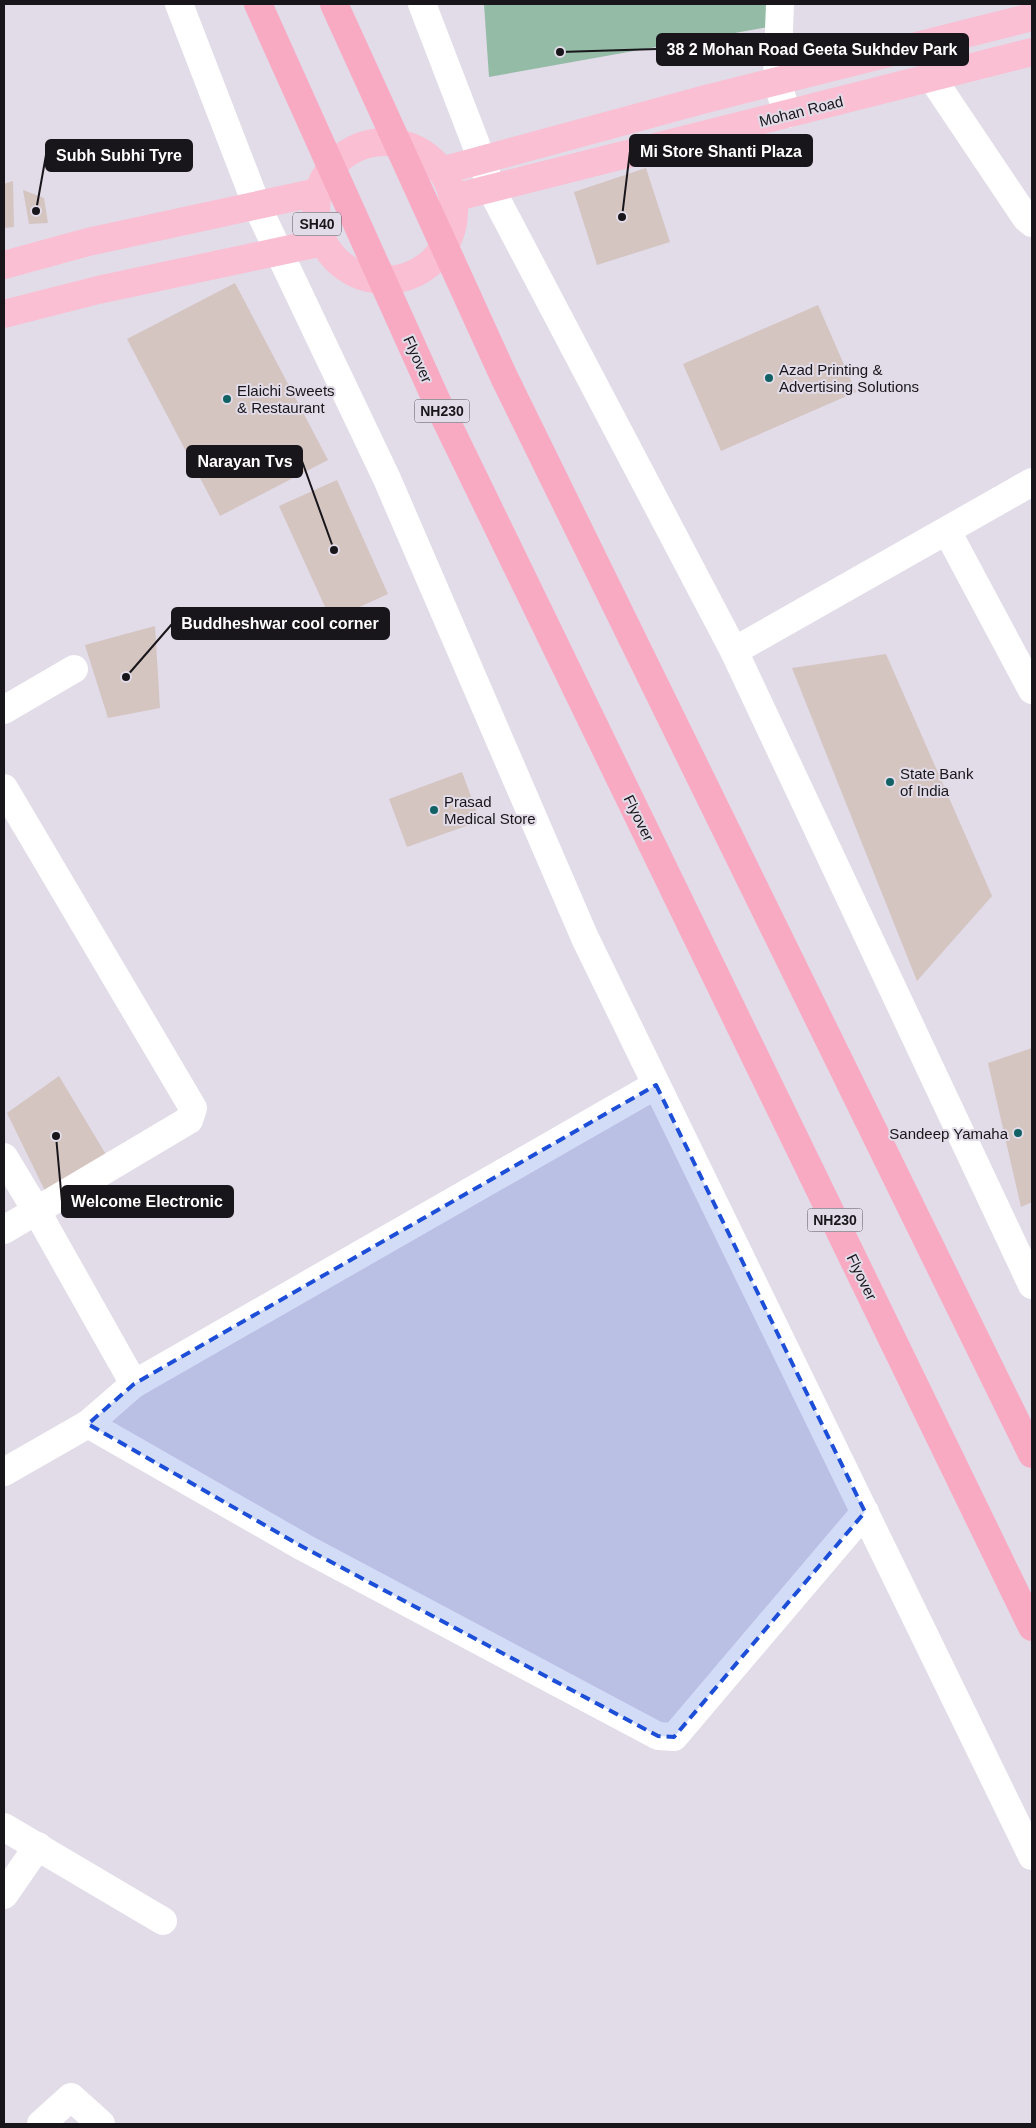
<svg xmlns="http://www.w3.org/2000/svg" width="1036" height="2128" font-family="Arial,sans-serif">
<rect width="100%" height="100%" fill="#e2dbe8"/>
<polygon fill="#94bba6" points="484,4 772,4 774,26 489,77"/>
<g fill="#d4c5c1">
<polygon points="646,168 670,242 597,265 574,192"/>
<polygon points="13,181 14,227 4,228 4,184"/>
<polygon points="23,190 44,198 48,223 29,224"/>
<polygon points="235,283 328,460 220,516 127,339"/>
<polygon points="818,305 856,392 721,451 683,364"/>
<polygon points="337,480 388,594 331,620 279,506"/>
<polygon points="155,626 160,708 108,718 85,645"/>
<polygon points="886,654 992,896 917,981 792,668"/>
<polygon points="462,772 480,821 407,847 389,799"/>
<polygon points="1032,1048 1032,1202 1021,1207 988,1063"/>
<polygon points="59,1076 108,1158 50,1201 7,1113"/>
</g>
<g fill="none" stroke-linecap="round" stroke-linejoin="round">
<g stroke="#fff" stroke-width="28">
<polyline points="932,78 1026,218 1032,223"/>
<polyline points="947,531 1032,690"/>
<polyline points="734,651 1032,482"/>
<polyline points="4,710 74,669"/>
<polyline points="4,788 193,1108 189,1120 4,1230"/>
<polyline points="4,1157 36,1210 134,1384"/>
<polyline points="88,1424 303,1547 658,1736 674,1737 865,1512"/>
<polyline points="4,1472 88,1424 134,1384 656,1085"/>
<polyline points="4,1827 163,1921"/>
<polyline points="4,1895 38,1846"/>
<polyline points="41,2124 71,2097 101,2124"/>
</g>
<g stroke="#fff" stroke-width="28">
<polyline points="179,4 257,206 387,479 585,938 1032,1856"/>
<polyline points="422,4 482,160 491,189 734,651 1032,1285"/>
<polyline points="780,4 777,81 787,114"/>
</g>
<g stroke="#fabfd2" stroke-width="28">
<circle cx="385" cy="211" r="69"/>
<polyline points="441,171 702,100 1032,17"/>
<polyline points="453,198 1032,52"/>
<polyline points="4,265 88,242 318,192"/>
<polyline points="4,314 98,290 323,242"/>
</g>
<g stroke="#f8aac3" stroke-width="28">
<polyline points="258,4 439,406 1032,1627"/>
<polyline points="334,4 504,377 1032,1454"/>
</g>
</g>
<path fill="#1d4ed8" fill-opacity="0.2" stroke="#1d4ed8" stroke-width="4" stroke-dasharray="10 6" stroke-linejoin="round" d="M656,1085L865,1512L674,1737L658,1736L303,1547L88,1424L134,1384Z"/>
<g fill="#126265" stroke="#e2dbe8" stroke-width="2">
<circle cx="769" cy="378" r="5"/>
<circle cx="227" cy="399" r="5"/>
<circle cx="890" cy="782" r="5"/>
<circle cx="434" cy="810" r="5"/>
<circle cx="1018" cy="1133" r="5"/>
</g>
<g text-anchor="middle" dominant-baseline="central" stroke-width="4" stroke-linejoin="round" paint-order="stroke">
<g fill="#e2dbe8" stroke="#555158" stroke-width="1">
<rect x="293" y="212.5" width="48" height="23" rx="4"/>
<rect x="414.5" y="399.5" width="55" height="23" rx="4"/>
<rect x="807.5" y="1208.5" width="55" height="23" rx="4"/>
</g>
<g font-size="14" font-weight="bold" fill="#18161a">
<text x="317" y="224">SH40</text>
<text x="442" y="411">NH230</text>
<text x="835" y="1220">NH230</text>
</g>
<g font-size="15" fill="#18161a" stroke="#e2dbe8">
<text transform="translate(801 111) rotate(-14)">Mohan Road</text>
<text transform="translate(418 359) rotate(66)">Flyover</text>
<text transform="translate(639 818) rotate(64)">Flyover</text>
<text transform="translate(862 1277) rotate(64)">Flyover</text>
</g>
<g font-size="15" fill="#18161a" stroke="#e2dbe8" text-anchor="start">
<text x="779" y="369">Azad Printing &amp;<tspan x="779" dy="17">Advertising Solutions</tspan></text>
<text x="237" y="390">Elaichi Sweets<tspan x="237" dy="17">&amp; Restaurant</tspan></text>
<text x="900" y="773">State Bank<tspan x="900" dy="17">of India</tspan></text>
<text x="444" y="801">Prasad<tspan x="444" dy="17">Medical Store</tspan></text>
<text x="1008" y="1133" text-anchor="end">Sandeep Yamaha</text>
</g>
</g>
<path fill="none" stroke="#18161a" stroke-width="2" d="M560 52L657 49M622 217L630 151M36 211L46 155M334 550L302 461M126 677L172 624M56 1136L62 1202"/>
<g fill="#18161a" stroke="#e2dbe8" stroke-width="2">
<circle cx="560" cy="52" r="5"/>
<circle cx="622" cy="217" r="5"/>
<circle cx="36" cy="211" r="5"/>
<circle cx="334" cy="550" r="5"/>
<circle cx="126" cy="677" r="5"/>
<circle cx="56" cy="1136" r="5"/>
</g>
<g fill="#18161a" stroke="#18161a" stroke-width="2">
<rect x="657" y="34" width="311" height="31" rx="5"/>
<rect x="630" y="135" width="182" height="31" rx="5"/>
<rect x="46" y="140" width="146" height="31" rx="5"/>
<rect x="187" y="446" width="115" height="31" rx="5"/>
<rect x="172" y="608" width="217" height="31" rx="5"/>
<rect x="62" y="1186" width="171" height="31" rx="5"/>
</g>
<g font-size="16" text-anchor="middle" font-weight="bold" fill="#fff">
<text x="812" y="55">38 2 Mohan Road Geeta Sukhdev Park</text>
<text x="721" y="157">Mi Store Shanti Plaza</text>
<text x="119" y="161">Subh Subhi Tyre</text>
<text x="245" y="467">Narayan Tvs</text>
<text x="280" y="629">Buddheshwar cool corner</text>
<text x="147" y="1207">Welcome Electronic</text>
</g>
<rect width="1036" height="2128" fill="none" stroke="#18161a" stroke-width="10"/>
</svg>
